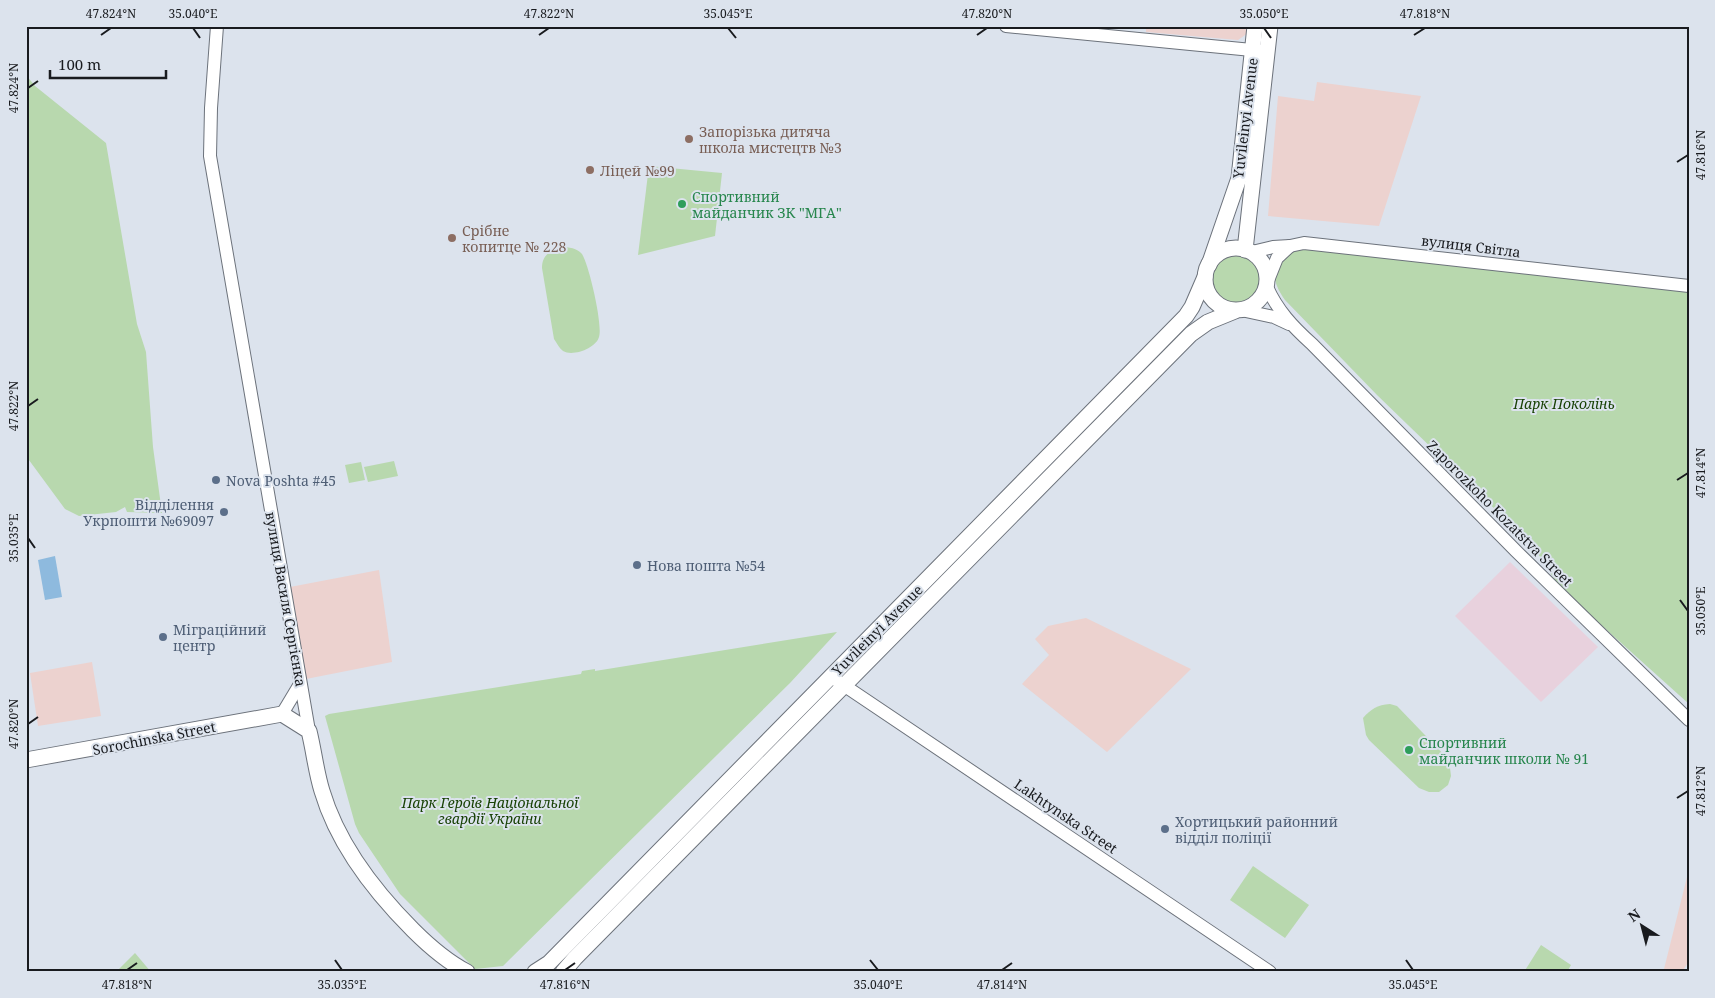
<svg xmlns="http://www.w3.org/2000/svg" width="1715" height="998" font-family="'Noto Serif',serif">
<rect width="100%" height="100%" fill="#dce3ed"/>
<g fill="#ecd2cf">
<polygon points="1146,26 1249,26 1248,33 1238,40 1146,32"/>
<polygon points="1317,82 1421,96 1379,226 1268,216 1278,96 1314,101"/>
<polygon points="379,570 392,662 306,679 290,587"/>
<polygon points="1086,618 1191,669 1107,752 1022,684 1049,655 1035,639 1048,626"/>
<polygon points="92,662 101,716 38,726 30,673"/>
<polygon points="1687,877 1689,879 1689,961 1682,972 1667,972 1664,969"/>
</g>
<polygon fill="#e8d1dd" points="1510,562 1598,647 1541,702 1455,616"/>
<g fill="#b8d8ae">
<polygon points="26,75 35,86 106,143 137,324 146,352 153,447 162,513 127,512 125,507 116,512 79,516 65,509 26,456"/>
<polygon points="649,166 722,173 715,236 638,255"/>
<path d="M561,247C569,247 577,248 582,254C589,265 603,325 599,337C596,348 573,357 563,351C559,348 557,343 554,339L542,268C542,255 550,251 561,247Z"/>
<path d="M1298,248L1689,292V704L1560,588L1533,546L1377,395L1285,300C1267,275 1274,263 1298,248Z"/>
<circle cx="1237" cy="279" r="28"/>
<polygon points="394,461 398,476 368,482 364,467"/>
<polygon points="361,462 365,480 349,483 345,465"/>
<polygon points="837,632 790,683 503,966 475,969 400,894 359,833 355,824 325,716 329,714 581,674 582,671 595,669 595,671"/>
<path d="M1390,704L1397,706L1449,760L1451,776L1448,785L1439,792H1429L1419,788L1369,740L1366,735L1363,718C1371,709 1377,705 1390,704Z"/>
<polygon points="1253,866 1309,905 1285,938 1230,900"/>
<polygon points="1541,945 1571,965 1567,972 1524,972"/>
<polygon points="135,953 151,972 116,972"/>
</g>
<polygon fill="#8ebade" points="55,556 62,597 45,600 38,560"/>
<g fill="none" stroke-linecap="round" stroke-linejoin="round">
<g stroke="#6c727b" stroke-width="14">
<g id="secondary">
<polyline points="217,26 211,108 210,156 309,731"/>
<polyline points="1006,26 1262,51"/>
<polyline points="1252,252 1273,247 1290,246 1304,243 1689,286"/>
<polyline points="1267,283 1277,258 1290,246"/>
<path d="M1267,287C1277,310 1293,327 1312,344L1516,551L1689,720"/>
<polyline points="1241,310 1274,317 1289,324"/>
<polyline points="836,680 1270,972"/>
<polyline points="282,714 300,684"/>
</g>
</g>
<g stroke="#6c727b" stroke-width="17">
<g id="primary">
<circle cx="1236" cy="279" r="31"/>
<polyline points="1245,250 1270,26"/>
<polyline points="1209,265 1239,178 1255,26"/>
<path d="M26,760L282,714L309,731C314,751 316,772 322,791C338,845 374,891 413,930C430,947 446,961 467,972"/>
<polyline points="535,972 549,963 1186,316 1192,307 1205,277"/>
<polyline points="563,972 575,958 1191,334 1208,322 1235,311"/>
</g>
</g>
<use href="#secondary" stroke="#fff" stroke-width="12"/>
<use href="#primary" stroke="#fff" stroke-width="15"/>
</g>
<path fill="none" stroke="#191b1f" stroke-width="2" d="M193,28L200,38M728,28L736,38M1264,28L1271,38M101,35L111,28M539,35L549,28M977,35L987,28M1414,35L1425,28M28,88L38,81M1677,162L1688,155M28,406L38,399M1677,480L1688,473M28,538L35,548M1680,600L1688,611M28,724L38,717M1677,798L1688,791M335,960L342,970M870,960L878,970M1406,960L1413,970M127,970L137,963M565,970L575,963M1002,970L1012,963"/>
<g fill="#8d6e63" stroke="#dce3ed" stroke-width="2">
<circle cx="689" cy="139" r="5"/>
<circle cx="590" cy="170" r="5"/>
<circle cx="452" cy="238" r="5"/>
</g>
<g fill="#2e9e5b" stroke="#dce3ed" stroke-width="2">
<circle cx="682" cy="204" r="5"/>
<circle cx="1409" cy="750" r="5"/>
</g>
<g fill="#5c6f8a" stroke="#dce3ed" stroke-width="2">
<circle cx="216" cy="480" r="5"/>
<circle cx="224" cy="512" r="5"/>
<circle cx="637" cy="565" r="5"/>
<circle cx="163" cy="637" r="5"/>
<circle cx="1165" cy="829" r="5"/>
</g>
<g text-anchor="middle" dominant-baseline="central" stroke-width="4" stroke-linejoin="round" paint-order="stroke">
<g font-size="14" fill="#191b1f" stroke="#dce3ed">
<text transform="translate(1245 118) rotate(-83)">Yuvileinyi Avenue</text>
<text transform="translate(1471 246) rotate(7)">вулиця Світла</text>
<text transform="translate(1500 513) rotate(45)">Zaporozkoho Kozatstva Street</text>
<text transform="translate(286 599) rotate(80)">вулиця Василя Сергієнка</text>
<text transform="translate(877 630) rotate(-45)">Yuvileinyi Avenue</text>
<text transform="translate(154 738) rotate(-11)">Sorochinska Street</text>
<text transform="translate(1066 816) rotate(34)">Lakhtynska Street</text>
</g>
<g font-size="14" fill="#785e54" stroke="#dce3ed" text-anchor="start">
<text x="699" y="131">Запорізька дитяча<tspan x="699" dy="16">школа мистецтв №3</tspan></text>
<text x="600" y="170">Ліцей №99</text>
<text x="462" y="230">Срібне<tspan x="462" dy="16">копитце № 228</tspan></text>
</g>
<g font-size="14" fill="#27864d" stroke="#dce3ed" text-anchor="start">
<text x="692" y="196">Спортивний<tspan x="692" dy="16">майданчик ЗК "МГА"</tspan></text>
<text x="1419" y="742">Спортивний<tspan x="1419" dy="16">майданчик школи № 91</tspan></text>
</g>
<g font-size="14" font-style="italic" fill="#184205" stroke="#dce3ed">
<text x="1564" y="403">Парк Поколінь</text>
<text x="490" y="802">Парк Героїв Національної<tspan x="490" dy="16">гвардії України</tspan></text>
</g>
<g font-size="14" fill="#4e5e75" stroke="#dce3ed" text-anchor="start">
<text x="226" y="480">Nova Poshta #45</text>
<text x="214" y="504" text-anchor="end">Відділення<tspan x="214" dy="16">Укрпошти №69097</tspan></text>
<text x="647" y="565">Нова пошта №54</text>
<text x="173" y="629">Міграційний<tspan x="173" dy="16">центр</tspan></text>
<text x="1175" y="821">Хортицький районний<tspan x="1175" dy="16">відділ поліції</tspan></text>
</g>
</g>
<rect width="1715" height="998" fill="none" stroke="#dce3ed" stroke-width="55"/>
<g transform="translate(1642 926) rotate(324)" stroke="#dce3ed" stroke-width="4" paint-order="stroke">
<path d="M0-4L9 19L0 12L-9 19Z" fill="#191b1f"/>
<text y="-8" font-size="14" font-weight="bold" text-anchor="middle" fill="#191b1f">N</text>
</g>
<path d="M50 70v8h116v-8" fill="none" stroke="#191b1f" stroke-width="2.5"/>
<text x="58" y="70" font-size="15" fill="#191b1f" stroke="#dce3ed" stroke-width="4" paint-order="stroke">100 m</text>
<rect x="28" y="28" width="1660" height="942" fill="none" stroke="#191b1f" stroke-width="2"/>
<g font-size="12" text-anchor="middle" fill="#191b1f">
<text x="111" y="18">47.824°N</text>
<text x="193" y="18">35.040°E</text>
<text x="549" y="18">47.822°N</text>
<text x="728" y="18">35.045°E</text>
<text x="987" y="18">47.820°N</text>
<text x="1264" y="18">35.050°E</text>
<text x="1425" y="18">47.818°N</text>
<text transform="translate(14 88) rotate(-90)" y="4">47.824°N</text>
<text transform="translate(1701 155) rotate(-90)" y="4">47.816°N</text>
<text transform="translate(14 406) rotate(-90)" y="4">47.822°N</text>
<text transform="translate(1701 473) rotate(-90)" y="4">47.814°N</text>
<text transform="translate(14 538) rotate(-90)" y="4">35.035°E</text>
<text transform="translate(1701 611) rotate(-90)" y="4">35.050°E</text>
<text transform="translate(14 724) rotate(-90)" y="4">47.820°N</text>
<text transform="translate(1701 791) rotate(-90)" y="4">47.812°N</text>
<text x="127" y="989">47.818°N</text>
<text x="342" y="989">35.035°E</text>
<text x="565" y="989">47.816°N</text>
<text x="878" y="989">35.040°E</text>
<text x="1002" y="989">47.814°N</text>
<text x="1413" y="989">35.045°E</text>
</g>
</svg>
